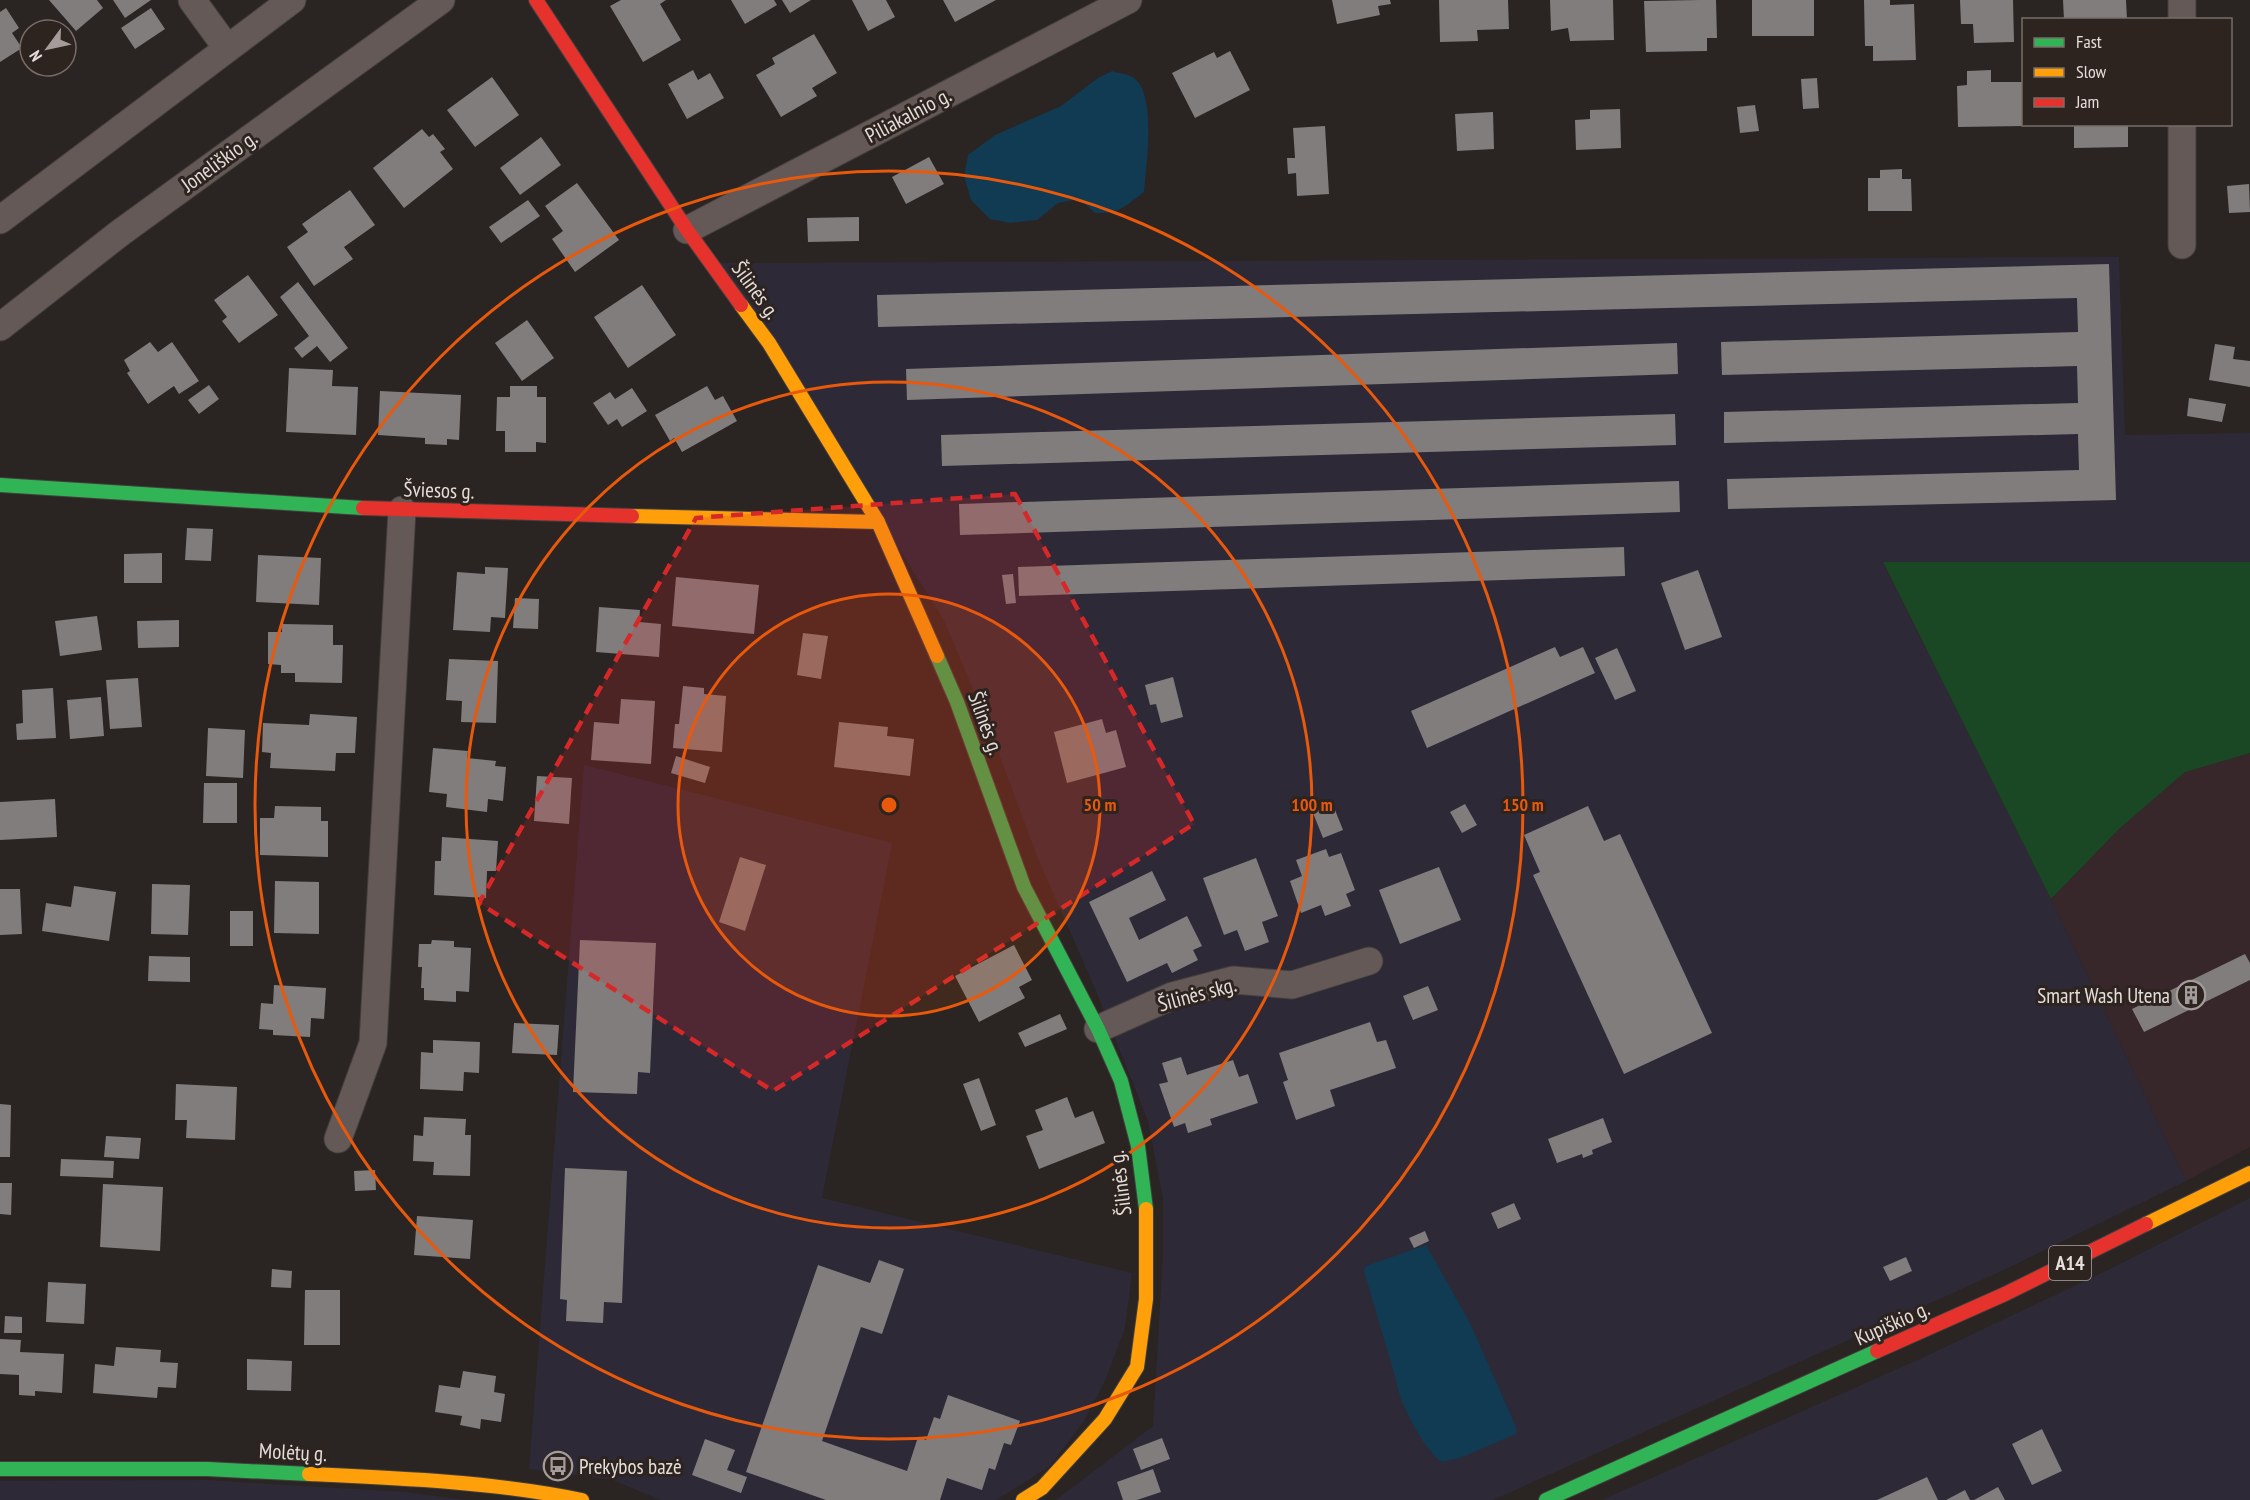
<svg xmlns="http://www.w3.org/2000/svg" width="2250" height="1500" font-family="'PT Sans Narrow',sans-serif">
<rect width="100%" height="100%" fill="#2a2422"/>
<polygon fill="#38272a" points="2250,753 2250,1147 2186,1181 2051,899 2119,829 2186,771"/>
<g fill="#2e2937">
<polygon points="2119,257 2125,435 2250,433 2250,562 1883,563 2051,899 2186,1181 2006,1269 1493,1500 1056,1500 1153,1426 1163,1254 1163,1199 1148,1121 1096,991 1037,856 988,724 944,620 719,263"/>
<polygon points="584,765 892,843 822,1198 1132,1273 1125,1328 1105,1381 1084,1421 1049,1467 996,1500 661,1500 612,1480 529,1469"/>
<polygon points="2250,1198 2250,1500 1602,1500 1922,1358 2110,1269"/>
<polygon points="206,1480 405,1492 466,1500 0,1500 0,1481"/>
</g>
<polygon fill="#1a4825" points="1883,562 2250,562 2250,753 2185,772 2119,829 2051,899"/>
<g fill="#113a53">
<path d="M1112,71C1118,73 1128,74 1134,78C1157,95 1146,166 1144,192C1126,206 1119,214 1095,213L1084,203L1074,200L1058,203L1037,220L1010,223L990,219L971,200L964,176L968,155L995,135L1061,106L1098,78Z"/>
<path d="M1426,1245L1470,1323L1516,1427V1434L1460,1458L1442,1462C1424,1451 1398,1400 1396,1380L1364,1271L1366,1266Z"/>
</g>
<g fill="#817d7d">
<polygon points="49,0 97,0 103,8 76,31"/>
<polygon points="113,0 151,0 125,18"/>
<polygon points="621,0 666,0 660,4 681,40 643,62 610,6"/>
<polygon points="731,0 774,0 777,5 745,24"/>
<polygon points="782,0 811,0 790,13"/>
<polygon points="852,0 886,0 895,17 868,31"/>
<polygon points="943,0 996,0 955,22"/>
<polygon points="1332,0 1390,0 1391,4 1378,6 1380,15 1337,24"/>
<polygon points="1439,0 1508,0 1509,29 1477,30 1478,41 1440,42"/>
<polygon points="1550,0 1613,0 1614,40 1570,41 1568,28 1551,31"/>
<polygon points="1699,0 1716,0 1717,38 1707,38 1707,51 1646,52 1644,1"/>
<rect x="1752" y="0" width="62" height="36"/>
<polygon points="1864,0 1890,0 1890,5 1914,4 1916,60 1873,61 1873,46 1865,46"/>
<polygon points="1960,0 2013,0 2014,42 1974,43 1973,24 1961,24"/>
<polygon points="2063,0 2126,0 2127,20 2064,20"/>
<polygon points="6,8 19,28 12,33 22,48 0,62 0,12"/>
<polygon points="151,8 165,29 135,49 121,28"/>
<polygon points="814,34 837,73 812,88 817,96 781,117 756,75 775,64 772,58"/>
<polygon points="1230,51 1250,90 1195,118 1172,73 1214,52 1217,58"/>
<polygon points="693,70 698,80 710,73 724,98 687,119 668,84"/>
<polygon points="1991,70 1991,82 2024,82 2024,126 1958,127 1957,86 1967,85 1967,71"/>
<polygon points="492,77 519,115 475,147 447,110"/>
<polygon points="1817,78 1819,108 1803,109 1801,79"/>
<polygon points="1755,105 1759,131 1740,133 1737,107"/>
<polygon points="1620,109 1621,148 1576,150 1575,120 1590,119 1590,110"/>
<polygon points="1493,112 1494,149 1457,151 1455,114"/>
<polygon points="2074,124 2128,124 2128,147 2074,148"/>
<polygon points="1325,126 1329,194 1297,196 1296,173 1288,174 1287,158 1295,158 1293,128"/>
<polygon points="422,129 429,137 433,134 445,149 440,152 453,169 404,208 373,168"/>
<polygon points="541,137 561,165 520,195 500,168"/>
<polygon points="929,157 944,184 906,204 892,177"/>
<polygon points="1902,169 1902,179 1911,179 1912,211 1868,211 1868,178 1880,178 1880,170"/>
<polygon points="577,183 619,240 575,272 552,239 563,231 545,206"/>
<polygon points="2249,184 2250,212 2229,213 2227,186"/>
<polygon points="350,190 375,225 344,247 353,259 314,286 287,247 308,232 302,224"/>
<polygon points="528,200 540,216 501,243 489,227"/>
<polygon points="859,217 859,241 808,242 807,218"/>
<polygon points="2109,264 2116,500 1728,509 1727,479 2079,470 2078,434 1724,443 1724,412 2078,403 2077,366 1722,375 1721,342 2078,332 2077,298 878,327 877,295"/>
<polygon points="248,275 278,315 239,343 222,321 227,317 214,300"/>
<polygon points="298,282 348,348 330,362 317,346 302,358 294,348 309,336 280,297"/>
<polygon points="642,285 676,335 628,368 594,317"/>
<polygon points="527,320 554,358 522,381 495,343"/>
<polygon points="150,342 158,352 172,342 199,381 179,394 174,386 148,404 127,373 130,371 124,360"/>
<polygon points="1677,343 1678,374 907,400 906,369"/>
<polygon points="2215,344 2235,347 2233,359 2250,361 2250,387 2209,380"/>
<polygon points="289,368 333,370 332,386 358,387 356,435 286,432"/>
<polygon points="209,385 219,399 199,414 188,400"/>
<polygon points="510,386 537,386 537,397 546,397 546,443 536,442 536,452 505,452 505,431 496,431 497,397 510,397"/>
<polygon points="707,386 715,400 723,396 737,421 682,452 674,438 670,441 655,415"/>
<polygon points="632,388 647,411 622,427 617,419 608,425 593,403 610,392 615,399"/>
<polygon points="380,391 461,395 459,440 447,439 447,445 425,444 425,438 378,435"/>
<polygon points="2189,398 2226,404 2222,422 2187,416"/>
<polygon points="1675,414 1676,445 942,466 941,435"/>
<polygon points="1679,481 1680,512 960,535 959,504"/>
<polygon points="187,528 213,529 211,561 185,560"/>
<polygon points="1624,547 1625,576 1019,596 1018,567"/>
<polygon points="162,553 162,583 124,583 124,554"/>
<polygon points="258,555 321,558 319,605 256,602"/>
<polygon points="485,567 508,568 505,618 491,617 490,632 453,630 457,572 485,574"/>
<polygon points="1698,570 1722,637 1685,650 1661,583"/>
<polygon points="1013,574 1016,603 1006,604 1002,575"/>
<polygon points="676,577 759,585 754,634 672,626"/>
<polygon points="515,598 539,599 538,629 513,628"/>
<polygon points="599,607 640,610 639,622 661,624 659,657 596,652"/>
<polygon points="97,616 102,650 60,656 55,621"/>
<polygon points="179,620 179,647 138,648 137,621"/>
<polygon points="282,624 333,625 333,645 343,645 342,683 295,682 295,673 281,673 281,665 268,664 268,632 282,632"/>
<polygon points="803,633 828,636 821,679 797,675"/>
<polygon points="1555,647 1560,657 1583,647 1595,673 1427,748 1411,711"/>
<polygon points="1617,648 1636,691 1615,700 1595,658"/>
<polygon points="449,659 498,661 496,723 461,722 462,701 446,700"/>
<polygon points="1173,677 1183,717 1161,723 1156,704 1150,705 1145,685"/>
<polygon points="138,678 142,727 110,729 106,680"/>
<polygon points="683,686 704,688 704,694 726,696 722,752 673,748 675,724 679,724"/>
<polygon points="53,688 56,738 17,740 16,724 23,723 22,690"/>
<polygon points="101,697 104,736 70,739 67,700"/>
<polygon points="621,699 655,701 651,764 591,760 594,722 619,724"/>
<polygon points="310,714 357,717 355,753 336,753 335,771 270,768 271,753 262,752 263,723 309,725"/>
<polygon points="1102,719 1106,733 1116,730 1126,767 1067,783 1054,732"/>
<polygon points="839,722 888,727 887,736 914,739 910,776 834,767"/>
<polygon points="208,728 245,730 243,778 206,776"/>
<polygon points="433,748 468,751 467,758 496,761 495,766 506,767 503,801 488,799 487,812 446,807 447,794 429,792"/>
<polygon points="676,756 710,767 705,783 671,773"/>
<polygon points="537,776 572,778 569,824 534,821"/>
<polygon points="204,783 237,783 237,823 203,823"/>
<polygon points="55,799 57,837 0,840 0,802"/>
<polygon points="1331,800 1343,830 1323,838 1311,808"/>
<polygon points="1465,804 1477,825 1462,833 1450,812"/>
<polygon points="275,806 321,807 321,821 328,821 328,857 260,855 260,818 274,818"/>
<polygon points="1588,806 1604,841 1620,834 1712,1033 1624,1074 1533,875 1540,872 1524,835"/>
<polygon points="442,837 498,841 496,871 487,871 486,898 434,895 435,861 441,861"/>
<polygon points="1326,849 1329,857 1341,853 1355,890 1346,894 1351,906 1325,916 1321,905 1301,913 1290,881 1302,876 1296,860"/>
<polygon points="740,857 766,865 745,931 719,922"/>
<polygon points="1256,858 1278,916 1262,922 1269,942 1245,951 1237,930 1224,935 1203,878"/>
<polygon points="1439,867 1461,920 1400,944 1379,890"/>
<polygon points="1152,871 1166,900 1129,918 1139,940 1187,916 1202,946 1193,950 1198,960 1172,973 1167,963 1127,982 1089,902"/>
<polygon points="275,881 319,882 319,934 274,933"/>
<polygon points="152,884 190,885 188,935 151,934"/>
<polygon points="74,886 116,892 109,941 42,931 46,903 71,907"/>
<polygon points="0,889 20,889 22,934 0,935"/>
<rect x="230" y="911" width="23" height="35"/>
<polygon points="432,940 454,941 454,947 471,948 469,992 456,991 456,1002 424,1000 424,988 421,988 422,967 418,967 419,944 431,944"/>
<polygon points="580,940 656,943 650,1073 638,1072 637,1094 573,1092"/>
<polygon points="1014,945 1032,980 1019,987 1025,998 979,1022 955,976"/>
<polygon points="2245,954 2250,963 2250,980 2144,1032 2132,1009"/>
<polygon points="149,956 190,957 190,982 148,981"/>
<polygon points="274,985 326,988 324,1019 311,1018 310,1037 273,1035 273,1030 259,1029 261,1003 273,1004"/>
<polygon points="1428,986 1438,1010 1413,1020 1403,996"/>
<polygon points="1060,1014 1067,1029 1025,1047 1018,1033"/>
<polygon points="1370,1022 1377,1042 1386,1040 1396,1068 1330,1090 1335,1106 1296,1120 1283,1082 1288,1080 1279,1053"/>
<polygon points="514,1023 559,1025 557,1055 512,1053"/>
<polygon points="433,1040 480,1042 479,1073 464,1072 463,1091 420,1089 421,1052 433,1053"/>
<polygon points="1181,1057 1187,1075 1233,1060 1239,1077 1248,1074 1258,1103 1210,1119 1212,1125 1188,1133 1185,1123 1174,1127 1159,1084 1168,1082 1162,1063"/>
<polygon points="979,1078 996,1125 981,1131 963,1084"/>
<polygon points="176,1084 237,1087 235,1140 186,1138 187,1120 175,1120"/>
<polygon points="1067,1097 1075,1118 1093,1111 1105,1143 1039,1169 1026,1136 1043,1130 1035,1110"/>
<polygon points="0,1104 11,1105 10,1157 0,1157"/>
<polygon points="424,1117 466,1119 465,1135 471,1135 470,1176 433,1175 434,1162 413,1161 414,1135 423,1136"/>
<polygon points="1603,1118 1612,1142 1592,1150 1593,1154 1583,1158 1582,1154 1557,1163 1548,1139"/>
<polygon points="106,1136 141,1138 139,1159 104,1157"/>
<polygon points="61,1159 114,1161 113,1178 60,1176"/>
<polygon points="565,1168 627,1171 622,1303 604,1302 603,1323 566,1321 567,1300 560,1299"/>
<polygon points="375,1170 376,1190 355,1191 354,1171"/>
<polygon points="0,1183 12,1183 11,1215 0,1214"/>
<polygon points="103,1184 163,1187 160,1251 100,1247"/>
<polygon points="1514,1203 1521,1219 1498,1229 1491,1213"/>
<polygon points="417,1216 473,1220 470,1259 414,1255"/>
<polygon points="1425,1231 1429,1241 1414,1248 1409,1238"/>
<polygon points="1906,1257 1912,1271 1890,1281 1883,1267"/>
<polygon points="879,1260 904,1269 882,1334 861,1327 822,1441 907,1471 918,1437 926,1440 934,1417 940,1419 948,1395 1020,1421 1011,1445 1004,1443 995,1470 989,1468 982,1490 947,1478 940,1500 826,1500 746,1472 818,1265 870,1283"/>
<polygon points="272,1269 292,1271 291,1288 271,1287"/>
<polygon points="48,1282 86,1284 84,1324 46,1322"/>
<polygon points="305,1290 340,1290 340,1345 304,1345"/>
<polygon points="5,1316 22,1317 22,1333 4,1333"/>
<polygon points="0,1339 21,1340 20,1352 64,1354 62,1393 35,1391 35,1396 19,1395 19,1375 0,1374"/>
<polygon points="116,1347 161,1350 160,1362 178,1363 176,1388 158,1387 157,1398 93,1393 95,1364 114,1366"/>
<polygon points="247,1359 292,1361 291,1391 247,1390"/>
<polygon points="463,1371 496,1376 494,1392 505,1394 501,1422 481,1419 480,1429 460,1425 462,1416 435,1412 439,1385 460,1388"/>
<polygon points="2042,1429 2062,1471 2032,1485 2012,1444"/>
<polygon points="1162,1438 1170,1459 1141,1470 1133,1449"/>
<polygon points="705,1439 735,1450 727,1470 747,1477 741,1493 692,1475"/>
<polygon points="1153,1469 1161,1492 1137,1500 1123,1500 1117,1482"/>
<polygon points="1927,1477 1938,1500 1877,1500"/>
<polygon points="1998,1487 2005,1500 1974,1500"/>
<polygon points="1965,1490 1970,1500 1946,1500"/>
</g>
<g fill="none" stroke-linecap="round" stroke-linejoin="round">
<g stroke="#433f3d" stroke-width="29">
<g id="street">
<polyline points="192,0 227,48"/>
<polyline points="2182,0 2182,20"/>
<polyline points="2182,124 2182,245"/>
<polyline points="0,220 292,0"/>
<polyline points="687,230 1128,0"/>
<polyline points="0,327 120,233 441,0"/>
<polyline points="1098,1029 1172,996 1233,980 1292,985 1369,961"/>
<polyline points="338,1139 373,1043 402,510"/>
</g>
</g>
<g stroke="#433f3d" stroke-width="16">
<g id="fast">
<polyline points="0,485 363,508"/>
<polyline points="937,656 957,702 1024,887 1098,1029 1121,1081 1138,1146 1146,1209"/>
<polyline points="0,1469 207,1469 309,1474"/>
<polyline points="1546,1500 1877,1351"/>
</g>
</g>
<g stroke="#433f3d" stroke-width="16">
<g id="slow">
<polyline points="741,305 769,343 878,522 937,656"/>
<polyline points="632,516 878,522"/>
<polyline points="2146,1224 2250,1173"/>
<path d="M309,1474C398,1478 495,1482 582,1500"/>
<polyline points="1023,1500 1042,1488 1105,1419 1137,1367 1146,1299 1146,1209"/>
</g>
</g>
<g stroke="#433f3d" stroke-width="16">
<g id="jam">
<polyline points="536,0 687,230 741,305"/>
<polyline points="363,508 632,516"/>
<polyline points="1877,1351 2005,1294 2146,1224"/>
</g>
</g>
<use href="#street" stroke="#645956" stroke-width="27"/>
<use href="#fast" stroke="#30b455" stroke-width="14"/>
<use href="#slow" stroke="#ff9f0a" stroke-width="14"/>
<use href="#jam" stroke="#e5322d" stroke-width="14"/>
</g>
<path fill="#d62828" fill-opacity="0.2" stroke="#d62828" stroke-width="4.5" stroke-dasharray="12 8" stroke-linejoin="round" d="M1015,494L1194,824L773,1091L479,903L696,518Z"/>
<circle cx="889" cy="805" r="211" fill="#e8590c" fill-opacity=".12"/>
<g fill="none" stroke="#e8590c" stroke-width="3">
<circle cx="889" cy="805" r="211"/>
<circle cx="889" cy="805" r="423"/>
<circle cx="889" cy="805" r="634"/>
</g>
<defs>
<g id="building-ring" transform="scale(1.5)"><circle r="9.5" fill="#2d231f" stroke="#a39c9a" stroke-width="1.5"/><path d="M-4-6H4V6H1V3H-1V6H-4ZM-2.5-4.3h1.7v1.8h-1.7ZM.8-4.3h1.7v1.8H.8ZM-2.5-1h1.7V.8h-1.7ZM.8-1h1.7V.8H.8Z" fill="#a39c9a"/></g>
<g id="bus-ring" transform="scale(1.5)"><circle r="9.5" fill="#2d231f" stroke="#a39c9a" stroke-width="1.5"/><path d="M-5-6H5V4H4V6H2V4H-2V6H-4V4H-5ZM-3.5-4V0h7V-4ZM-3.5 1.2v1.5H-2V1.2ZM2 1.2v1.5H3.5V1.2Z" fill="#a39c9a"/></g>
</defs>
<g fill-rule="evenodd">
<use href="#building-ring" x="2191" y="995"/>
<use href="#bus-ring" x="558" y="1466"/>
</g>
<g text-anchor="middle" dominant-baseline="central" stroke-width="6" stroke-linejoin="round" paint-order="stroke">
<rect fill="#2d231f" stroke="#ada5a2" stroke-width="1.5" x="2049" y="1246" width="42" height="34" rx="4.5"/>
<g font-size="20" font-weight="bold" fill="#e4ddda">
<text x="2070" y="1263">A14</text>
</g>
<g font-size="21" fill="#e4ddda" stroke="#2d231f">
<text transform="translate(908 115) rotate(-28)">Piliakalnio g.</text>
<text transform="translate(219 161) rotate(-36)">Joneliškio g.</text>
<text transform="translate(756 290) rotate(54)">Šilinės g.</text>
<text transform="translate(439 490) rotate(2)">Šviesos g.</text>
<text transform="translate(986 723) rotate(70)">Šilinės g.</text>
<text transform="translate(1197 994) rotate(-15)">Šilinės skg.</text>
<text transform="translate(1120 1183) rotate(-97)">Šilinės g.</text>
<text transform="translate(1892 1323) rotate(-24)">Kupiškio g.</text>
<text transform="translate(293 1452) rotate(3)">Molėtų g.</text>
</g>
<g font-size="21" fill="#e4ddda" stroke="#2d231f" text-anchor="end">
<text x="2170" y="995">Smart Wash Utena</text>
<text x="579" y="1466" text-anchor="start">Prekybos bazė</text>
</g>
</g>
<circle cx="889" cy="805" r="9" fill="#e8590c" stroke="#2d231f" stroke-width="3"/>
<g font-size="18" text-anchor="middle" font-weight="bold" fill="#e8590c" stroke="#2d231f" stroke-width="6" stroke-linejoin="round" paint-order="stroke">
<text x="1100" y="811">50 m</text>
<text x="1312" y="811">100 m</text>
<text x="1523" y="811">150 m</text>
</g>
<rect x="2022" y="18" width="210" height="108" fill="#2d231f" stroke="#766d6a" stroke-width="1.5"/>
<rect x="2034" y="38" width="30" height="9" fill="#30b455" stroke="#766d6a" stroke-width="1.5"/>
<text x="2076" y="48" font-size="18" fill="#e4ddda">Fast</text>
<rect x="2034" y="68" width="30" height="9" fill="#ff9f0a" stroke="#766d6a" stroke-width="1.5"/>
<text x="2076" y="78" font-size="18" fill="#e4ddda">Slow</text>
<rect x="2034" y="98" width="30" height="9" fill="#e5322d" stroke="#766d6a" stroke-width="1.5"/>
<text x="2076" y="108" font-size="18" fill="#e4ddda">Jam</text>
<g transform="translate(48 48) rotate(237)"><circle r="28" fill="#2d231f" stroke="#766d6a" stroke-width="1.5"/>
<path d="M0-4.5L10 22L0 15L-10 22Z" fill="#a39c9a"/>
<text y="-9" font-size="16" font-weight="bold" text-anchor="middle" fill="#e4ddda">N</text>
</g>
</svg>
